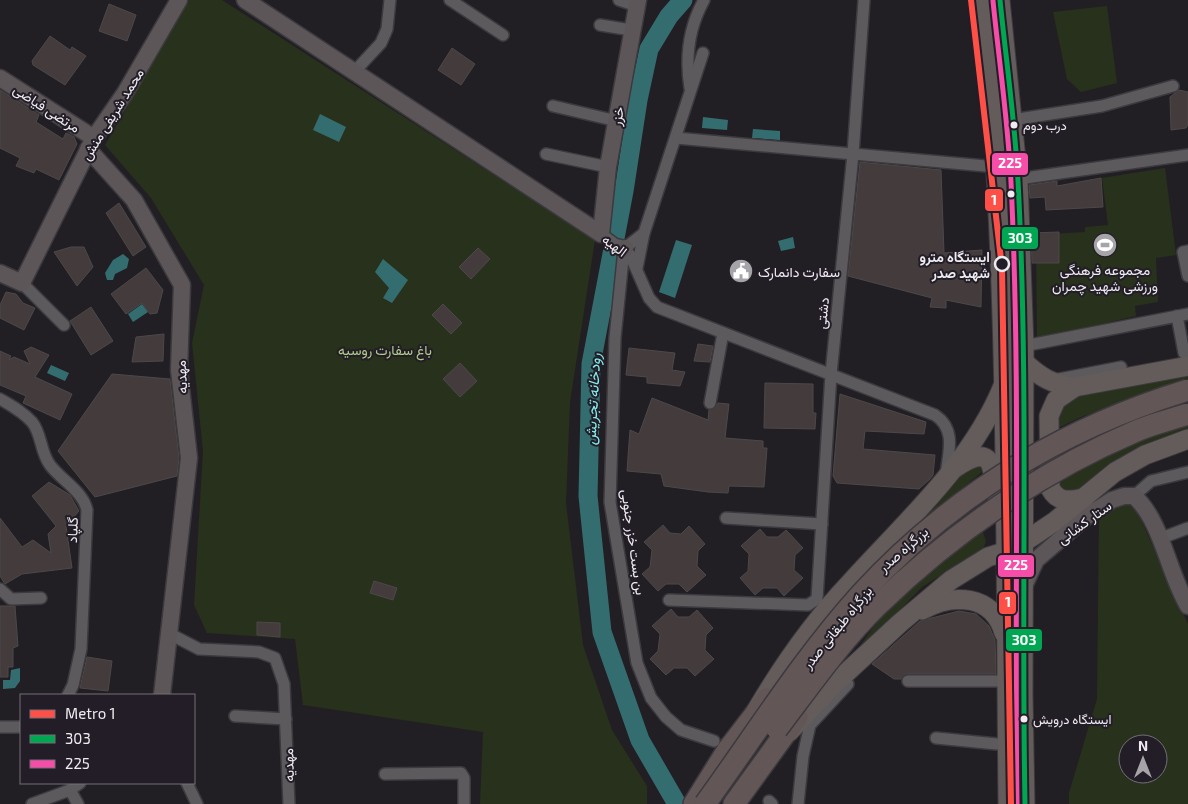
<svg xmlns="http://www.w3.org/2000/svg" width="1188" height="804" font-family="'Exo 2',Vazirmatn,sans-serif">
<rect width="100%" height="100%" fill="#221f24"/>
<g fill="#28311c" fill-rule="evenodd">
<polygon points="189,0 222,0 595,240 570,402 566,503 583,645 612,730 647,786 647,804 480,804 483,732 303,705 295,639 207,633 194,605 203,451 192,343 204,285 151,198 105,145"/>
<polygon points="1107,6 1117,83 1081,92 1067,79 1053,12"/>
<polygon points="1165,168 1176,255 1156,258 1158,302 1135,306 1136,316 1037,339 1036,235 1085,232 1085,227 1108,225 1102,178"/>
<polygon points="1188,370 1188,379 1081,417 1054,430 1055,413 1073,395"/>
<polygon points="1188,422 1188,434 1068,497 1051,482 1118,448"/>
<polygon points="972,465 983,466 982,472 898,541 945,485"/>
<path d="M1133,502L1188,624V804H1069V793L1097,699L1099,516ZM1128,744H1158V774H1128Z"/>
<path d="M983,532L986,542L983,549L922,587L853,658C880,609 935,559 983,532Z"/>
</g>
<g fill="#346d70">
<polygon points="320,114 346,127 339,142 313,130"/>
<polygon points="703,117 728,120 727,130 702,128"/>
<polygon points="753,129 780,131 780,140 752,138"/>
<polygon points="793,237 795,248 781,251 778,241"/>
<polygon points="676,240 692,245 675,298 659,292"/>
<polygon points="123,254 129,259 127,268 115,274 113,280 107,280 105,273 113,260"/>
<polygon points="383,259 408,280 392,303 383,298 389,288 375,272"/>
<polygon points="142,304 148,312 133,322 128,314"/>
<polygon points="51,365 69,373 65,381 47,373"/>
<polygon points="20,668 20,681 15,688 3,689 3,680 10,680 11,670"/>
</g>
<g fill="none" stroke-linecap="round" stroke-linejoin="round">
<polyline stroke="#346d70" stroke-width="19" points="677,804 640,740 602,632 588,496 591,364 624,191 638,100 649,49 669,16 683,0"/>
</g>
<g fill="#443b3c" stroke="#4c4849">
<polygon points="109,4 136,15 127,41 99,31"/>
<polygon points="50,36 70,50 72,47 86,56 65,85 33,65 32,61"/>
<polygon points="452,48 475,64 461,85 438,70"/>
<polygon points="0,90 39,115 36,122 63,139 66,133 74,137 77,144 59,180 36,169 34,173 16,166 20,158 0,148"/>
<polygon points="1179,90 1188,92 1188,125 1186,128 1171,130 1170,97"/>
<polygon points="860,162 941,170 944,253 982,250 981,307 946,300 946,308 930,307 932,298 848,276"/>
<polygon points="1101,178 1103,207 1046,210 1045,197 1030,198 1029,185 1057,181 1057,186"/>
<polygon points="119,203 146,247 133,256 106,213"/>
<polygon points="1059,232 1059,263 1032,263 1031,233"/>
<polygon points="71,247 84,247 93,267 77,286 54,252"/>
<polygon points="478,248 490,259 471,279 459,267"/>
<polygon points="146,268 163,290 157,313 150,314 142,303 126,314 111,294"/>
<polygon points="6,292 16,294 23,303 35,308 24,330 0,318 0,305"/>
<polygon points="443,304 462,323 451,334 432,315"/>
<polygon points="91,307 113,341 91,355 70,321"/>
<polygon points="164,334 163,361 132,362 136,337"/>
<polygon points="698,344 713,346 710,362 694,361"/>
<polygon points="31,347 49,355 35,377 72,394 60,420 23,403 26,396 0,385 0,351 11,356 9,360 14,357 30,364 24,351"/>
<polygon points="629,348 675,353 672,370 685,372 680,386 647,383 647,377 626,375"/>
<polygon points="460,363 477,381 460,397 443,379"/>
<polygon points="112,374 170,379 179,458 177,476 95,497 58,451"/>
<polygon points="765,383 813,384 813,413 816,413 815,429 764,428"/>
<polygon points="840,394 926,422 924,434 865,431 863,449 935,455 933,475 930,479 919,489 837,483 833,476"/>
<polygon points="652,398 708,420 709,410 715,408 718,403 729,404 725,438 763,441 763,448 767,448 764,487 729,486 728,493 708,492 664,486 661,474 627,471 630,430 639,434"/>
<polygon points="49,482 70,495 79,511 66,526 72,568 22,574 5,584 0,576 0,518 22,547 33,540 51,553 48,534 56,526 32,496"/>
<polygon points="663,525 670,533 681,534 689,526 705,544 698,551 697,566 706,575 687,592 679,584 666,584 658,591 642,574 650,567 652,550 644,542"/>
<polygon points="760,529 767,537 778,537 786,530 803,548 795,555 794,570 803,578 784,596 777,588 763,588 755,595 740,578 748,571 749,554 741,546"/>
<polygon points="374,581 397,588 393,600 370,593"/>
<polygon points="0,606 15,606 18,646 13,648 13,667 8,667 8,677 0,677"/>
<polygon points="671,609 678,617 689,617 697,610 713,628 706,635 705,650 714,659 695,676 687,668 674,668 666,675 650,659 658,651 660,634 652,626"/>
<polygon points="959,611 976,614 989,626 995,640 996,674 908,674 901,679 894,679 872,664 920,621"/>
<polygon points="257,622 280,623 280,637 257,635"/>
<polygon points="87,657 112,661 108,691 80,688"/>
</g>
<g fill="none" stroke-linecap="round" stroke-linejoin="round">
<g stroke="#3c3a3e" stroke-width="14">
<g id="street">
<polyline points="450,0 503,35"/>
<polyline points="619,0 637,6"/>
<polyline points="600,25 631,30"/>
<polyline points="355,71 381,43 387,29 390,0"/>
<path d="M690,88C685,57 689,27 704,0"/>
<polyline points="553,106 617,121"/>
<polyline points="1012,120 1102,106 1173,86"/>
<polyline points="676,138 997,167"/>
<polyline points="546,154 608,167"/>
<polyline points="1018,179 1188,155"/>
<path d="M601,234L630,255L649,298L657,307L935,415C956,429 949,451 946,474"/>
<polyline points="619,245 625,248 644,233 703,53"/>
<polyline points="624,249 615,338 610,502 637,663 651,698 666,717 681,730 714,741"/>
<polyline points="1188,251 1183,252 1188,276"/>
<polyline points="637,268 644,233"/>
<polyline points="22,283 64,325"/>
<polyline points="1177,316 1184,353"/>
<polyline points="1024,346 1188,314"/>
<polyline points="1059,379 1121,367"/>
<path d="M0,399C12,406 23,412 32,422C42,434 40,452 50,465C61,480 83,491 87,510L81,649L73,685L68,695"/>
<polyline points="710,403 723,333"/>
<polyline points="1134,496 1151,481 1188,472"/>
<polyline points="726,518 822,524"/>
<polyline points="1159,539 1188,528"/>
<polyline points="0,589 11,599 41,598"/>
<polyline points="669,600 808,605 817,599 831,374 853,154 864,0"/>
<polyline points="170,634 199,649 259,652 275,658 284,684 289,804"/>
<polyline points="908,681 1007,681"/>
<polyline points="235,716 286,719"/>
<polyline points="0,727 21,727"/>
<polyline points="936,738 1007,745"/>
<polyline points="385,774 461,773 464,778 464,804"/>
<polyline points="187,783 197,804"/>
<polyline points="70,790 78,804"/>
<polyline points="769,801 772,804"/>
<polyline points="32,804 70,790 80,783"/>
<polyline points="798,804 803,756 810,725 848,684"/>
</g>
</g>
<g stroke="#3c3a3e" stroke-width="19">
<g id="secondary">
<polyline points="245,0 601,234 608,167 638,0"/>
<polyline points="0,78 94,138"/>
<polyline points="88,149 134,200 182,285 179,370 189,458 162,695"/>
<polyline points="624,249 625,248"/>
<polyline points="0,273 22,283 94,138 125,93 179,0"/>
<path d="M1024,586L1036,560L1087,516L1112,500L1124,496H1134C1162,521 1168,573 1188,606"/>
</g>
</g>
<g stroke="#3c3a3e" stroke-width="21">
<g id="primary">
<path d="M983,0C1009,268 1005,536 1008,804"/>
<polyline points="1000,0 1018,179 1024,346 1023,694 1025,804"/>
<path d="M1024,362C1040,377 1053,385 1075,387L1188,366"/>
<path d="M1075,387L1056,400L1049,416L1050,488C1058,503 1069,501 1084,498"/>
<path d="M955,468C989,445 993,459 995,493"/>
<path d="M922,610C953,593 993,594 1004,633"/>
<path d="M756,711C783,665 813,622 850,583C905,522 971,464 1003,386"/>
<polyline points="789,732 833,685 900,623 951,580 988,557 1007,551 1024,542 1054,522 1115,472 1145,455 1188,439"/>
</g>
</g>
<g stroke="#3c3a3e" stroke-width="24">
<g id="highway">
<polyline points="694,804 727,751 767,699"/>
<polyline points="734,804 797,717"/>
</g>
</g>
<use href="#street" stroke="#5d5a5e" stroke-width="11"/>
<use href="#secondary" stroke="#5c5658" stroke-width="16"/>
<use href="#primary" stroke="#645b5b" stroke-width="19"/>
<use href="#highway" stroke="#635657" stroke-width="21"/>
<g stroke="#3c3a3e" stroke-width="24" stroke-linecap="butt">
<g id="highway-bridge">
<path d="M777,729C809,687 840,642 878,605C951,534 1040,472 1134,432C1151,424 1170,420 1188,414"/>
<path d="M705,804C755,735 804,657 861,594C952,495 1060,429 1188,390"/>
</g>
</g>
<use href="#highway-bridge" stroke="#635657" stroke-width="21"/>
<g stroke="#221d26" stroke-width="9">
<path id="bus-1" d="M1000,0C1006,60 1015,121 1018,181C1029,389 1021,596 1025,804"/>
</g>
<g stroke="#221d26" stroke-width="9">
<path id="bus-2" d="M993,1C999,61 1008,121 1011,182C1021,389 1014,597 1017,804"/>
</g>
<use href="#bus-1" stroke="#00a651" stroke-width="5"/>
<use href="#bus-2" stroke="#f54da8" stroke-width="5"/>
<g stroke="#221d26" stroke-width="10">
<polyline id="metro-1" points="971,0 1002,268 1011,804"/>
</g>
<use href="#metro-1" stroke="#ff5048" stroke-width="6"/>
</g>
<defs>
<g id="stadium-disc" transform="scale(1.25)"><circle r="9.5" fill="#a7a4a9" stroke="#221d26"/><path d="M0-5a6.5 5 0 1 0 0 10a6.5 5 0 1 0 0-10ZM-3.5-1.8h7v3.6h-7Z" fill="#fff"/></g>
<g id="civic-disc" transform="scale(1.25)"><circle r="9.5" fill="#a7a4a9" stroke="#221d26"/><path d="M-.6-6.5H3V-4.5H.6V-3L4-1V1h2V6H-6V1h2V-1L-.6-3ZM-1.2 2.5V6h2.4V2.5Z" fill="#fff"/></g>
</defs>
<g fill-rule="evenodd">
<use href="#stadium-disc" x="1105" y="245"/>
<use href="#civic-disc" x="741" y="271"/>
</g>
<g fill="#eeebf1" stroke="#221d26" stroke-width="2">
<circle cx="1014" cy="125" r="4.5"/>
<circle cx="1011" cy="194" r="4.5"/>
<circle cx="1024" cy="719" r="4.5"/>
</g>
<circle fill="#221d26" stroke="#eeebf1" stroke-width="2.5" cx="1002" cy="264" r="7"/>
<g text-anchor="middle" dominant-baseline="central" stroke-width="4" stroke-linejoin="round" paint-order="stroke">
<g font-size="13" fill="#eeebf1" stroke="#221d26" text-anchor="start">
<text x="1023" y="125">درب دوم</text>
<text x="1033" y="719">ایستگاه درویش</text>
</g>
<g font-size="14" fill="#eeebf1" stroke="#221d26">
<text transform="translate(47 108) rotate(33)">مرتضی فیاضی</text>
<text transform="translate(112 114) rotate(-58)">محمد شریفی منش</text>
<text transform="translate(617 116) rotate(-80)">خزر</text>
<text transform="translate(615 245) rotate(37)">الهیه</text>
<text transform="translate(822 313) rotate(-84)">دشتی</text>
<text transform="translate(181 377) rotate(-93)">مهدیه</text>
<text transform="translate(1084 522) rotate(-36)">ستار کشانی</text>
<text transform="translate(72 530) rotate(-88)">گلپاد</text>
<text transform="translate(634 542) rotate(82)">بن بست خزر جنوبی</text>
<text transform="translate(903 549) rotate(-41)">بزرگراه صدر</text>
<text transform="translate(837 627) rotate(-51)">بزرگراه طبقاتی صدر</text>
<text transform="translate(288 765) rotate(-92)">مهدیه</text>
</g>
<g font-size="14" font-weight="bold" fill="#eeebf1" stroke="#221d26" text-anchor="end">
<text x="990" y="256">ایستگاه مترو<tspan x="990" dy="16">شهید صدر</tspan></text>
</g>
<g font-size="14" fill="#eeebf1" stroke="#221d26">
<text x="1105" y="269">مجموعه فرهنگی<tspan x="1105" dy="16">ورزشی شهید چمران</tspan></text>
<text x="758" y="271" text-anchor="start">سفارت دانمارک</text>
</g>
<g font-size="14" fill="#afcc88" stroke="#221d26">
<text x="385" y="349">باغ سفارت روسیه</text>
</g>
<g font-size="15" font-style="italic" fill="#85ebed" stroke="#221d26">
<text transform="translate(592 399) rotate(-87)">رودخانه تجریش</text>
</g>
</g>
<g stroke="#221d26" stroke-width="2">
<rect x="991" y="152" width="38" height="24" rx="5" fill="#f54da8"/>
<rect x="984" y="188" width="20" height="24" rx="5" fill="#ff5048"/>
<rect x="1001" y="226" width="38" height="24" rx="5" fill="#00a651"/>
<rect x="997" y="554" width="38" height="24" rx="5" fill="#f54da8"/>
<rect x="998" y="591" width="19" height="24" rx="5" fill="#ff5048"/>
<rect x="1005" y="628" width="38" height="24" rx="5" fill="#00a651"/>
</g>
<g font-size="14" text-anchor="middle" font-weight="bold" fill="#fff">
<text x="1010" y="168">225</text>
<text x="994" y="205">1</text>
<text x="1020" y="243">303</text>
<text x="1016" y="570">225</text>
<text x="1008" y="607">1</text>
<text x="1024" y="645">303</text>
</g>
<rect x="20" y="694" width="175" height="90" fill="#221d26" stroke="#746f77"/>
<rect x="30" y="710" width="25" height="8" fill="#ff5048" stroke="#746f77"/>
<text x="65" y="719" font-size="15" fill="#eeebf1">Metro 1</text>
<rect x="30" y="735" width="25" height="8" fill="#00a651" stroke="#746f77"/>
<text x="65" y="744" font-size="15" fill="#eeebf1">303</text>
<rect x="30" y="760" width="25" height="8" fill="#f54da8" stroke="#746f77"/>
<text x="65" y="769" font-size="15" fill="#eeebf1">225</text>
<g transform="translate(1143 759)"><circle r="24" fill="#221d26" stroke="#746f77"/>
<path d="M0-4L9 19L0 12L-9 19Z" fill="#a7a4a9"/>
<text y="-8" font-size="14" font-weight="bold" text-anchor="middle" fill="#eeebf1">N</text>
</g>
</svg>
